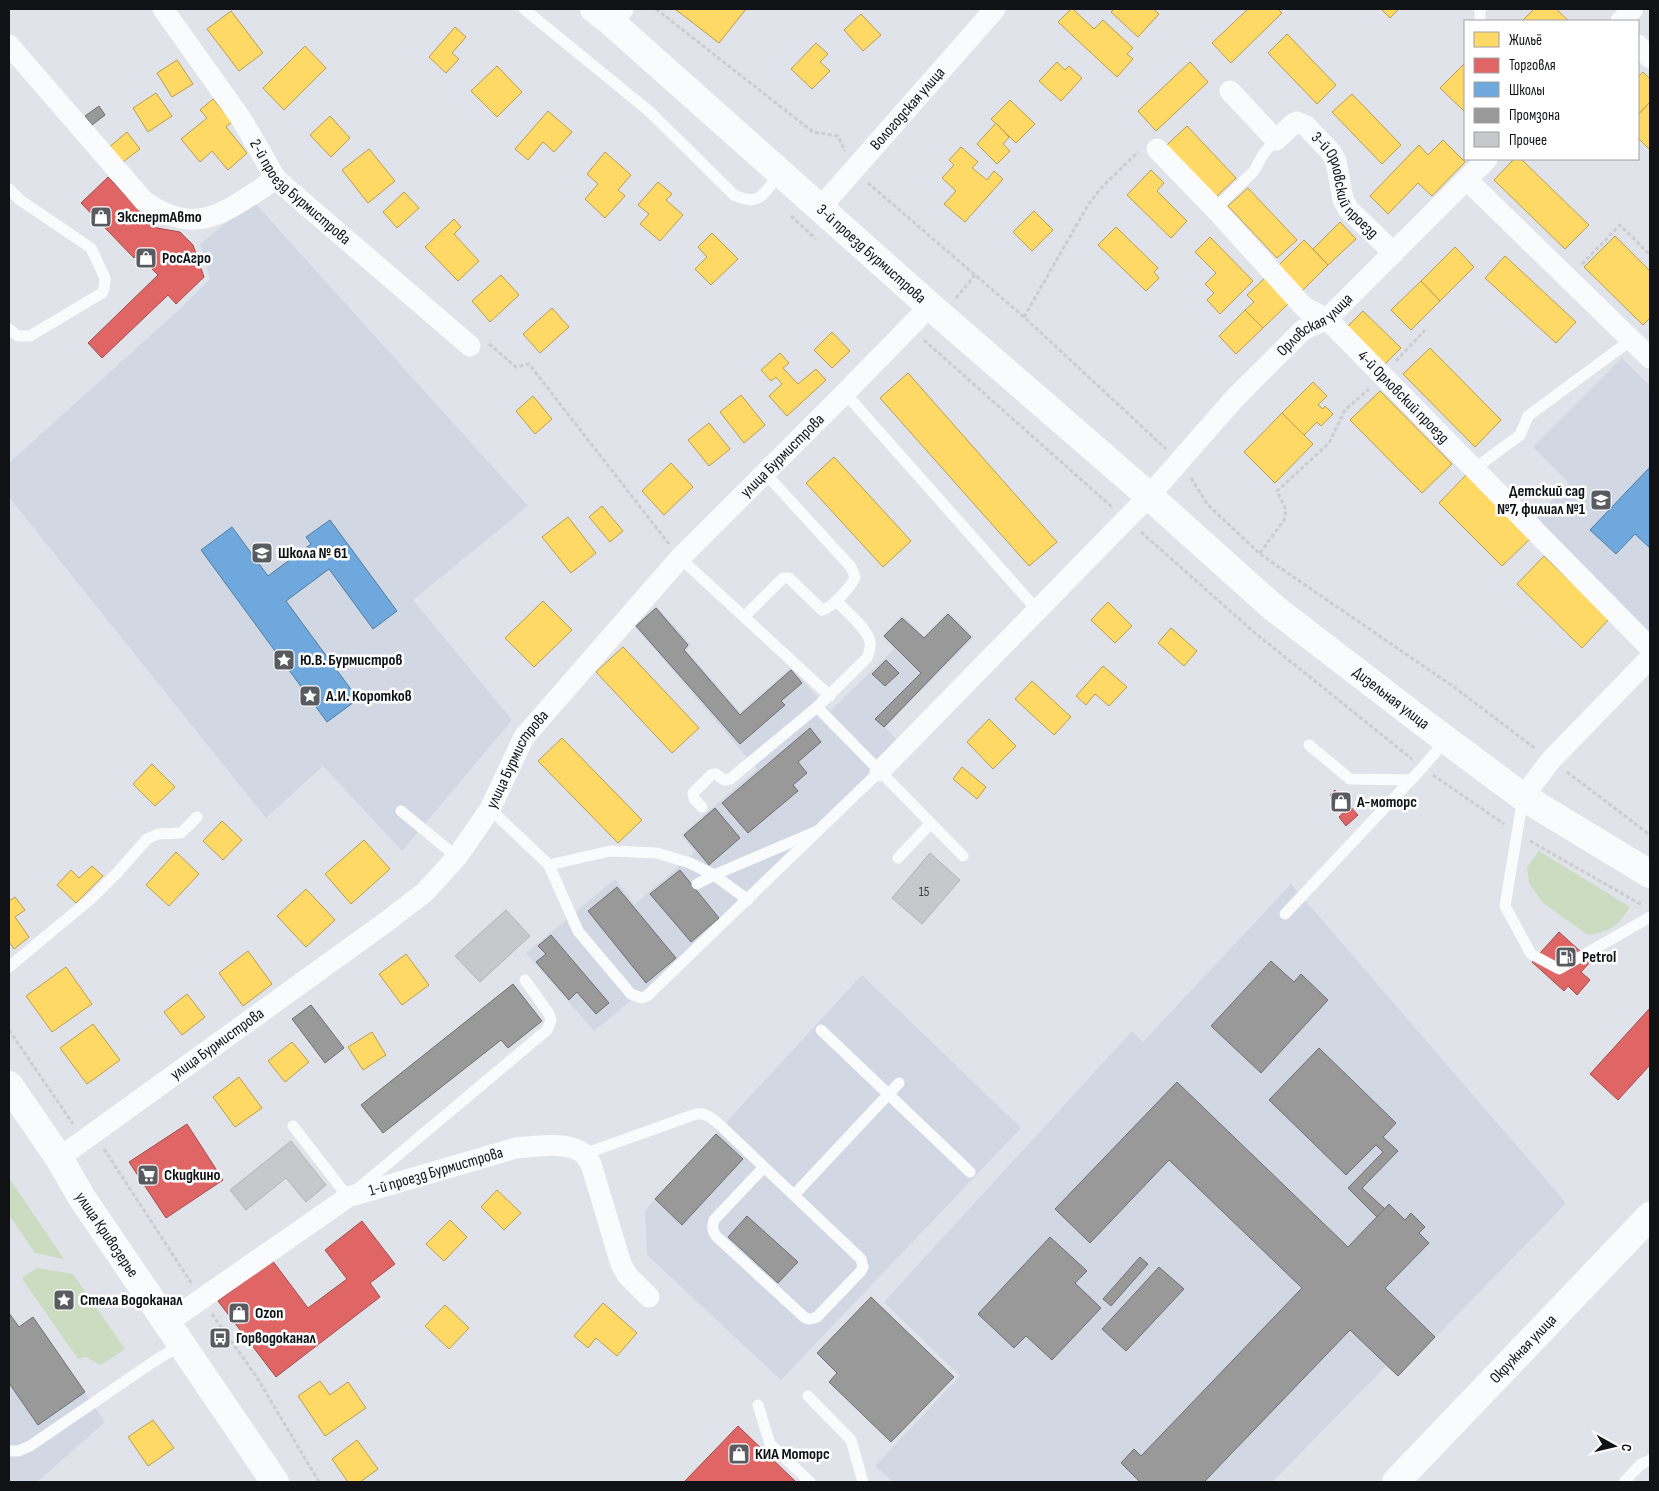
<svg xmlns="http://www.w3.org/2000/svg" width="1659" height="1491" font-family="'Sofia Sans Condensed',sans-serif">
<rect width="100%" height="100%" fill="#e0e3e9"/>
<g fill="#d1d8e4">
<polygon points="253,201 528,506 413,600 512,720 402,851 323,766 266,818 9,497 9,463 180,309 210,279 200,244"/>
<polygon points="1622,358 1650,386 1650,632 1536,517 1569,483 1533,447"/>
<polygon points="656,606 691,645 686,650 740,712 791,668 830,711 894,649 882,636 902,615 924,636 948,612 974,637 885,727 900,743 678,962 594,1031 526,953 615,879 635,904 695,852 681,835 757,769 634,625"/>
<polygon points="1291,884 1566,1203 1398,1376 1386,1366 1272,1482 893,1482 875,1466 960,1376 884,1302 1132,1031 1143,1042"/>
<polygon points="862,975 1021,1128 781,1380 647,1255 645,1210"/>
<polygon points="9,1313 19,1327 33,1317 105,1422 37,1482 9,1482"/>
</g>
<g fill="#ccdcc1">
<path d="M1539,851L1630,907C1618,927 1610,931 1588,935L1543,903L1529,883L1527,867Z"/>
<polygon points="9,1178 64,1259 35,1253 9,1215"/>
<polygon points="37,1268 73,1274 125,1349 101,1365 86,1357 78,1359 23,1280 23,1277"/>
</g>
<g fill="#ffd966" stroke="#b79d4e">
<polygon points="675,9 746,9 719,43"/>
<polygon points="1071,9 1073,9 1094,29 1103,20 1133,48 1127,54 1133,59 1117,77 1058,22"/>
<polygon points="1114,9 1153,9 1159,14 1138,37 1111,12"/>
<polygon points="1248,9 1278,9 1282,13 1231,63 1212,43"/>
<polygon points="1381,9 1399,9 1390,18"/>
<polygon points="1534,9 1556,9 1569,21 1522,21"/>
<polygon points="231,11 263,53 239,71 207,29"/>
<polygon points="861,14 881,35 863,51 844,30"/>
<polygon points="455,27 466,37 452,53 459,59 446,73 429,57"/>
<polygon points="1287,34 1336,85 1317,104 1268,53"/>
<polygon points="816,43 828,54 820,62 830,71 812,89 791,69"/>
<polygon points="305,46 326,68 284,110 263,88"/>
<polygon points="177,60 193,84 172,97 157,73"/>
<polygon points="1057,62 1065,70 1069,66 1082,78 1061,101 1039,81"/>
<polygon points="1190,62 1208,82 1156,131 1138,111"/>
<polygon points="1465,63 1465,112 1440,88"/>
<polygon points="497,66 522,92 497,117 471,91"/>
<polygon points="1643,72 1650,79 1650,102 1638,115 1638,77"/>
<polygon points="156,93 172,116 148,132 133,108"/>
<polygon points="1352,94 1401,145 1382,164 1332,112"/>
<polygon points="213,99 232,122 226,127 247,153 228,170 212,151 200,162 181,139 207,118 200,110"/>
<polygon points="1010,100 1035,124 1016,143 991,119"/>
<polygon points="1650,102 1650,150 1638,138 1638,115"/>
<polygon points="548,111 572,132 554,152 543,142 528,160 515,149"/>
<polygon points="330,116 350,138 331,157 310,135"/>
<polygon points="996,123 1009,137 1003,144 1010,151 997,164 977,144"/>
<polygon points="1187,126 1236,178 1216,197 1167,145"/>
<polygon points="127,132 140,149 119,165 107,149"/>
<polygon points="1443,140 1465,162 1432,196 1418,183 1388,214 1370,196 1419,145 1428,155"/>
<polygon points="961,147 978,162 972,168 987,180 994,171 1003,179 965,222 944,204 956,191 942,178 954,165 949,160"/>
<polygon points="369,149 395,181 368,203 342,170"/>
<polygon points="605,152 631,175 618,190 625,196 605,218 585,199 598,184 587,174"/>
<polygon points="1514,159 1521,159 1589,225 1565,249 1494,180"/>
<polygon points="1151,170 1164,183 1157,191 1187,221 1171,238 1127,195"/>
<polygon points="658,182 672,194 666,200 683,215 660,241 640,224 649,214 638,205"/>
<polygon points="1248,188 1297,240 1277,258 1228,206"/>
<polygon points="404,192 419,208 397,228 383,212"/>
<polygon points="1034,211 1053,230 1032,251 1013,232"/>
<polygon points="454,219 461,227 454,234 479,261 458,281 425,247"/>
<polygon points="1340,222 1356,239 1328,265 1313,249"/>
<polygon points="1116,227 1158,268 1154,272 1159,278 1146,291 1098,245"/>
<polygon points="712,233 738,259 711,285 695,269 707,257 698,247"/>
<polygon points="1615,236 1650,271 1650,318 1643,325 1584,267"/>
<polygon points="1210,237 1253,281 1220,314 1207,300 1214,293 1205,284 1216,273 1195,252"/>
<polygon points="1304,240 1328,265 1302,291 1278,266"/>
<polygon points="1455,247 1474,267 1440,301 1421,281"/>
<polygon points="1505,256 1576,322 1556,343 1485,278"/>
<polygon points="501,275 519,295 490,322 472,301"/>
<polygon points="1267,276 1291,301 1263,328 1245,310 1254,302 1247,295"/>
<polygon points="1421,281 1440,301 1411,330 1391,310"/>
<polygon points="552,308 569,327 540,353 523,334"/>
<polygon points="1245,310 1263,328 1236,354 1219,336"/>
<polygon points="1363,311 1401,348 1384,365 1346,328"/>
<polygon points="832,332 850,351 832,368 814,350"/>
<polygon points="1430,348 1501,420 1475,447 1403,374"/>
<polygon points="780,353 789,363 783,368 798,384 816,369 826,380 787,416 769,396 782,384 776,377 771,381 761,370"/>
<polygon points="908,373 1057,542 1029,566 880,398"/>
<polygon points="1313,382 1327,396 1318,405 1323,409 1325,406 1333,414 1321,426 1317,422 1304,435 1282,413"/>
<polygon points="1380,391 1452,464 1422,493 1350,420"/>
<polygon points="741,395 765,425 744,443 720,412"/>
<polygon points="533,396 552,419 535,434 516,411"/>
<polygon points="1282,413 1313,444 1275,483 1244,452"/>
<polygon points="709,423 730,449 709,466 688,440"/>
<polygon points="834,457 911,541 883,567 806,483"/>
<polygon points="671,463 693,487 664,515 642,491"/>
<polygon points="1466,475 1530,539 1502,566 1439,503"/>
<polygon points="602,506 623,531 610,542 589,517"/>
<polygon points="568,517 596,553 571,573 542,537"/>
<polygon points="1544,556 1609,619 1582,648 1517,584"/>
<polygon points="543,601 572,630 534,667 505,638"/>
<polygon points="1108,602 1132,626 1115,643 1091,620"/>
<polygon points="1171,628 1197,651 1184,666 1158,643"/>
<polygon points="623,647 699,728 672,753 596,672"/>
<polygon points="1103,666 1127,687 1109,706 1095,694 1086,705 1076,696"/>
<polygon points="1032,681 1071,717 1054,735 1015,699"/>
<polygon points="989,719 1016,746 993,769 967,742"/>
<polygon points="562,738 642,820 618,843 538,761"/>
<polygon points="152,764 175,787 155,806 133,784"/>
<polygon points="962,767 986,787 977,799 953,779"/>
<polygon points="222,821 242,840 223,860 203,841"/>
<polygon points="364,840 390,869 351,904 325,874"/>
<polygon points="176,852 199,874 169,906 146,885"/>
<polygon points="92,866 103,876 76,903 57,885 71,870 79,878"/>
<polygon points="306,889 335,920 306,947 277,916"/>
<polygon points="15,897 25,910 15,917 29,937 14,949 10,943 9,944 9,901"/>
<polygon points="248,951 272,984 243,1006 219,973"/>
<polygon points="406,954 429,985 402,1005 379,974"/>
<polygon points="66,967 92,1004 52,1032 26,996"/>
<polygon points="187,994 205,1017 182,1035 164,1012"/>
<polygon points="93,1024 120,1060 87,1084 60,1048"/>
<polygon points="372,1032 386,1055 363,1070 348,1047"/>
<polygon points="292,1042 309,1062 285,1082 268,1061"/>
<polygon points="239,1077 262,1108 235,1127 213,1097"/>
<polygon points="497,1190 521,1213 504,1230 481,1207"/>
<polygon points="450,1220 467,1237 444,1261 426,1244"/>
<polygon points="603,1303 637,1333 617,1356 596,1338 588,1348 574,1336"/>
<polygon points="445,1305 469,1328 449,1349 425,1326"/>
<polygon points="320,1381 330,1395 348,1382 366,1408 325,1436 298,1396"/>
<polygon points="153,1420 174,1448 148,1466 128,1437"/>
<polygon points="357,1440 378,1469 360,1482 348,1482 332,1459"/>
</g>
<g fill="#e06666" stroke="#a24d4e">
<polygon points="108,177 157,228 180,232 193,245 204,277 176,304 168,295 102,358 88,343 158,275 137,254 134,258 81,203"/>
<polygon points="1335,790 1358,815 1346,826 1339,817 1344,812 1330,795"/>
<polygon points="1559,932 1591,961 1581,972 1590,980 1577,995 1568,986 1564,991 1532,962"/>
<polygon points="1650,1008 1650,1065 1618,1100 1590,1074"/>
<polygon points="187,1124 223,1180 166,1218 129,1162"/>
<polygon points="362,1221 395,1264 370,1283 380,1297 276,1377 218,1301 272,1260 308,1308 347,1279 325,1250"/>
<polygon points="738,1426 796,1482 684,1482"/>
</g>
<g fill="#6fa8dc" stroke="#527ba1">
<polygon points="1650,467 1650,548 1635,534 1616,554 1590,530"/>
<polygon points="330,520 397,611 373,629 329,569 286,601 358,699 327,722 201,550 232,527 268,576 311,544 306,537"/>
</g>
<g fill="#999" stroke="#707072">
<polygon points="99,106 105,115 92,125 85,116"/>
<polygon points="656,608 688,645 684,650 740,715 791,670 802,683 781,701 785,705 740,744 636,626"/>
<polygon points="948,614 971,637 884,727 875,719 921,673 884,636 902,618 924,638"/>
<polygon points="886,660 899,673 885,686 872,674"/>
<polygon points="810,728 821,742 798,762 807,773 793,785 798,791 748,833 722,803"/>
<polygon points="715,808 740,838 709,865 684,835"/>
<polygon points="680,870 719,918 691,942 650,894"/>
<polygon points="617,887 676,958 646,983 588,911"/>
<polygon points="551,935 609,1003 596,1014 577,992 569,1000 536,962 546,954 538,946"/>
<polygon points="1271,961 1294,982 1301,974 1328,1000 1261,1073 1211,1026"/>
<polygon points="513,984 542,1021 508,1048 501,1040 383,1133 361,1105"/>
<polygon points="311,1005 344,1048 325,1063 292,1019"/>
<polygon points="1319,1048 1396,1123 1383,1137 1398,1151 1362,1188 1385,1209 1377,1217 1348,1188 1383,1152 1376,1145 1346,1175 1269,1100"/>
<polygon points="1177,1082 1348,1247 1389,1204 1405,1220 1411,1213 1425,1227 1419,1233 1429,1243 1385,1288 1435,1337 1398,1376 1350,1330 1204,1482 1140,1482 1121,1463 1134,1449 1141,1456 1302,1288 1169,1160 1090,1243 1055,1209"/>
<polygon points="716,1134 743,1159 682,1225 655,1199"/>
<polygon points="747,1216 798,1262 778,1283 728,1237"/>
<polygon points="1050,1237 1087,1271 1075,1283 1101,1308 1052,1360 1026,1336 1014,1348 978,1314"/>
<polygon points="1140,1257 1148,1264 1111,1306 1103,1299"/>
<polygon points="1159,1267 1184,1289 1126,1351 1102,1329"/>
<polygon points="871,1297 954,1377 891,1442 829,1382 837,1373 817,1353"/>
<polygon points="9,1313 19,1327 33,1317 85,1392 38,1425 9,1383"/>
</g>
<g fill="#c6c8cc" stroke="#b2b4b9">
<polygon points="930,853 960,880 922,924 892,898"/>
<polygon points="506,910 530,936 480,982 455,956"/>
<polygon points="291,1141 326,1185 306,1202 286,1178 246,1210 230,1190"/>
</g>
<g fill="none" stroke-linecap="round" stroke-linejoin="round">
<g stroke="#cccdcf" stroke-width="3" stroke-dasharray="4 2.5" stroke-linecap="butt">
<polyline points="656,9 813,132 838,136 845,151"/>
<polyline points="868,183 1024,317 1166,449"/>
<polyline points="791,216 816,239"/>
<polyline points="1582,264 1620,225 1650,255"/>
<polyline points="956,298 975,275"/>
<polyline points="1024,317 1088,205 1101,188 1138,152"/>
<polyline points="924,340 1112,507"/>
<polyline points="489,344 516,367 529,364 669,544"/>
<polyline points="1396,361 1425,330"/>
<polyline points="1191,478 1208,505 1260,554 1454,687 1536,749"/>
<polyline points="1141,532 1255,633 1412,759"/>
<polyline points="1260,553 1284,520 1286,510 1277,491 1329,443 1345,410 1369,389"/>
<polyline points="1567,772 1650,835"/>
<polyline points="1433,775 1504,824"/>
<polyline points="1530,841 1642,905"/>
<polyline points="9,1030 73,1124"/>
<polyline points="104,1149 192,1284"/>
<polyline points="212,1314 256,1376 319,1482"/>
</g>
<g stroke="#fafbfc" stroke-width="11">
<path d="M524,9L649,111L734,195C761,208 764,192 780,173"/>
<polyline points="1480,21 1480,9"/>
<polyline points="9,189 20,200 91,248 105,278 104,289 102,293 30,336 18,336 9,329"/>
<polyline points="1215,209 1254,171 1264,153 1276,140"/>
<polyline points="845,393 1038,611"/>
<polyline points="1474,469 1520,435 1528,416 1631,340"/>
<polyline points="680,558 830,696"/>
<path d="M744,617L783,578H789L822,610C831,609 852,586 855,577L851,567L765,473"/>
<polyline points="817,707 963,856"/>
<polyline points="1309,745 1350,779 1411,780"/>
<polyline points="1523,797 1505,906 1531,954 1559,969 1650,917"/>
<path d="M702,807L694,799L693,793L711,775L716,774L724,780L730,779L817,707L867,658C869,653 871,647 870,642C868,629 845,610 836,601"/>
<polyline points="490,809 549,865 578,931 631,994 642,998 647,996 880,771"/>
<polyline points="401,811 457,857"/>
<polyline points="898,858 931,823"/>
<polyline points="549,865 610,851 657,853 690,863 714,875 748,900"/>
<polyline points="697,884 714,875 815,832"/>
<polyline points="1285,914 1423,767 1446,740"/>
<polyline points="9,967 93,897 117,873 147,839 158,834 181,833 197,817"/>
<polyline points="821,1030 970,1172"/>
<polyline points="293,1126 348,1197 547,1030 551,1020 549,1014 525,980"/>
<path d="M584,1154L696,1114C707,1112 714,1120 722,1127L861,1259L863,1267L861,1271L817,1317C812,1319 809,1320 804,1317L716,1236C712,1230 712,1227 714,1220L764,1167"/>
<polyline points="794,1195 899,1083"/>
<polyline points="808,1396 851,1440 863,1482"/>
<polyline points="758,1405 770,1444 810,1482"/>
<polyline points="9,1451 18,1451 30,1446 153,1362 182,1344"/>
<polyline points="1624,1482 1640,1465 1650,1460"/>
</g>
<g stroke="#fafbfc" stroke-width="21">
<path id="s1" d="M163,9L242,120L276,179L470,346"/>
<polyline points="1621,21 1633,9"/>
<polyline points="611,22 623,9"/>
<path d="M9,45L144,201C199,240 228,209 276,179"/>
<polyline points="1638,45 1650,58"/>
<path id="s2" d="M1230,91L1276,140L1293,124L1297,122L1306,126L1330,151L1336,161L1343,199L1348,209L1394,253"/>
<path id="s3" d="M1157,149L1215,209L1305,308L1327,319L1650,648"/>
<polyline points="1467,180 1650,358"/>
<path id="s4" d="M821,207L995,9"/>
<path id="s5" d="M880,771L1149,496L1234,399L1303,330L1327,319L1487,159"/>
<polyline points="1523,797 1551,760 1650,658"/>
<path id="s6" d="M59,1158L386,922L425,892L457,857L490,809L524,737L680,558L845,393L930,306"/>
<path id="s7" d="M167,1323L348,1197L516,1148C535,1146 569,1141 584,1154C587,1157 589,1161 591,1164L621,1264L627,1275L649,1297"/>
</g>
<g stroke="#fafbfc" stroke-width="28">
<path id="s8" d="M594,9L611,22L930,306L1149,496L1274,608L1425,724L1523,797L1650,874"/>
<path id="s9" d="M9,1085L59,1158L82,1198L275,1482"/>
<path id="s10" d="M1396,1482L1650,1216"/>
</g>
</g>
<defs>
<g id="shop-square" transform="scale(1.125)"><rect x="-9" y="-9" width="18" height="18" rx="4" fill="#595b60" stroke="#fff"/><path d="M-5-2.5h2.3a2.7 3.5 0 0 1 5.4 0H5L5.5 6h-11ZM-1.5-2.5h3a1.5 2.3 0 0 0-3 0Z" fill="#fff"/></g>
<g id="school-square" transform="scale(1.125)"><rect x="-9" y="-9" width="18" height="18" rx="4" fill="#595b60" stroke="#fff"/><path d="M0-5L7-2L0 1L-7-2ZM-4 1L0 2.5L4 1V4Q0 6-4 4Z" fill="#fff"/></g>
<g id="sight-square" transform="scale(1.125)"><rect x="-9" y="-9" width="18" height="18" rx="4" fill="#595b60" stroke="#fff"/><path d="M0-6L1.8-2.2L6-1.7L2.9 1.2L3.7 5.4L0 3.3L-3.7 5.4L-2.9 1.2L-6-1.7L-1.8-2.2Z" fill="#fff"/></g>
<g id="fuel-square" transform="scale(1.125)"><rect x="-9" y="-9" width="18" height="18" rx="4" fill="#595b60" stroke="#fff"/><path d="M-5.5-6h7V0h2V4h1.3V-2.5L3-4.5l.8-.8L6-3V5H2.5V1h-1V6h-7ZM-4.2-4.7v3.2H.2V-4.7Z" fill="#fff"/></g>
<g id="supermarket-square" transform="scale(1.125)"><rect x="-9" y="-9" width="18" height="18" rx="4" fill="#595b60" stroke="#fff"/><path d="M-6-5.5h2.5l.6 2H6L4.5 2H-2.5L-4.4-4H-6ZM-1.5 3.2a1.3 1.3 0 1 0 .1 0ZM3 3.2a1.3 1.3 0 1 0 .1 0Z" fill="#fff"/></g>
<g id="bus-square" transform="scale(1.125)"><rect x="-9" y="-9" width="18" height="18" rx="4" fill="#595b60" stroke="#fff"/><path d="M-5-6H5V4H4V6H2V4H-2V6H-4V4H-5ZM-3.5-4V0h7V-4ZM-3.5 1.2v1.5H-2V1.2ZM2 1.2v1.5H3.5V1.2Z" fill="#fff"/></g>
</defs>
<g fill-rule="evenodd">
<use href="#shop-square" x="101" y="217"/>
<use href="#shop-square" x="146" y="258"/>
<use href="#school-square" x="1601" y="500"/>
<use href="#school-square" x="262" y="553"/>
<use href="#sight-square" x="284" y="660"/>
<use href="#sight-square" x="310" y="696"/>
<use href="#shop-square" x="1341" y="802"/>
<use href="#fuel-square" x="1566" y="957"/>
<use href="#supermarket-square" x="148" y="1175"/>
<use href="#sight-square" x="64" y="1300"/>
<use href="#shop-square" x="239" y="1313"/>
<use href="#bus-square" x="220" y="1338"/>
<use href="#shop-square" x="739" y="1454"/>
</g>
<g text-anchor="middle" dominant-baseline="central" stroke-width="5" stroke-linejoin="round" paint-order="stroke">
<g font-size="14" fill="#3e4044">
<text x="924" y="891">15</text>
</g>
<g font-size="16" fill="#101216" stroke="#fff">
<text stroke="none"><textPath href="#s4" startOffset="131">Вологодская улица</textPath></text>
<text stroke="none"><textPath href="#s2" startOffset="178">3-й Орловский проезд</textPath></text>
<text stroke="none"><textPath href="#s1" startOffset="230">2-й проезд Бурмистрова</textPath></text>
<text stroke="none"><textPath href="#s8" startOffset="370">3-й проезд Бурмистрова</textPath></text>
<text stroke="none"><textPath href="#s5" startOffset="624">Орловская улица</textPath></text>
<text stroke="none"><textPath href="#s3" startOffset="351">4-й Орловский проезд</textPath></text>
<text stroke="none"><textPath href="#s6" startOffset="1020">улица Бурмистрова</textPath></text>
<text stroke="none"><textPath href="#s8" startOffset="1054">Дизельная улица</textPath></text>
<text stroke="none"><textPath href="#s6" startOffset="615">улица Бурмистрова</textPath></text>
<text stroke="none"><textPath href="#s6" startOffset="195">улица Бурмистрова</textPath></text>
<text stroke="none"><textPath href="#s7" startOffset="312">1-й проезд Бурмистрова</textPath></text>
<text stroke="none"><textPath href="#s9" startOffset="179">улица Кривозерье</textPath></text>
<text stroke="none"><textPath href="#s10" startOffset="184">Окружная улица</textPath></text>
</g>
<g font-size="16" font-weight="bold" fill="#101216" stroke="#fff" text-anchor="start">
<text x="117" y="217">ЭкспертАвто</text>
<text x="162" y="258">РосАгро</text>
<text x="1585" y="491" text-anchor="end">Детский сад<tspan x="1585" dy="18">№7, филиал №1</tspan></text>
<text x="278" y="553">Школа № 61</text>
<text x="300" y="660">Ю.В. Бурмистров</text>
<text x="326" y="696">А.И. Коротков</text>
<text x="1357" y="802">А-моторс</text>
<text x="1582" y="957">Petrol</text>
<text x="164" y="1175">Скидкино</text>
<text x="80" y="1300">Стела Водоканал</text>
<text x="255" y="1313">Ozon</text>
<text x="236" y="1338">Горводоканал</text>
<text x="755" y="1454">КИА Моторс</text>
</g>
</g>
<rect width="1659" height="1491" fill="none" stroke="#101216" stroke-width="20"/>
<rect x="1464" y="20" width="175" height="140" fill="#ffffff" stroke="#9fa0a2"/>
<rect x="1474" y="32" width="25" height="15" fill="#ffd966" stroke="#9fa0a2"/>
<text x="1509" y="45" font-size="15" fill="#101216">Жильё</text>
<rect x="1474" y="58" width="25" height="15" fill="#e06666" stroke="#9fa0a2"/>
<text x="1509" y="70" font-size="15" fill="#101216">Торговля</text>
<rect x="1474" y="82" width="25" height="15" fill="#6fa8dc" stroke="#9fa0a2"/>
<text x="1509" y="95" font-size="15" fill="#101216">Школы</text>
<rect x="1474" y="108" width="25" height="15" fill="#999999" stroke="#9fa0a2"/>
<text x="1509" y="120" font-size="15" fill="#101216">Промзона</text>
<rect x="1474" y="132" width="25" height="15" fill="#c6c8cc" stroke="#9fa0a2"/>
<text x="1509" y="145" font-size="15" fill="#101216">Прочее</text>
<g transform="translate(1614 1446) rotate(98)" stroke="#ffffff" stroke-width="4" paint-order="stroke">
<path d="M0-4L9 19L0 12L-9 19Z" fill="#101216"/>
<text y="-8" font-size="14" font-weight="bold" text-anchor="middle" fill="#101216">С</text>
</g>
</svg>
